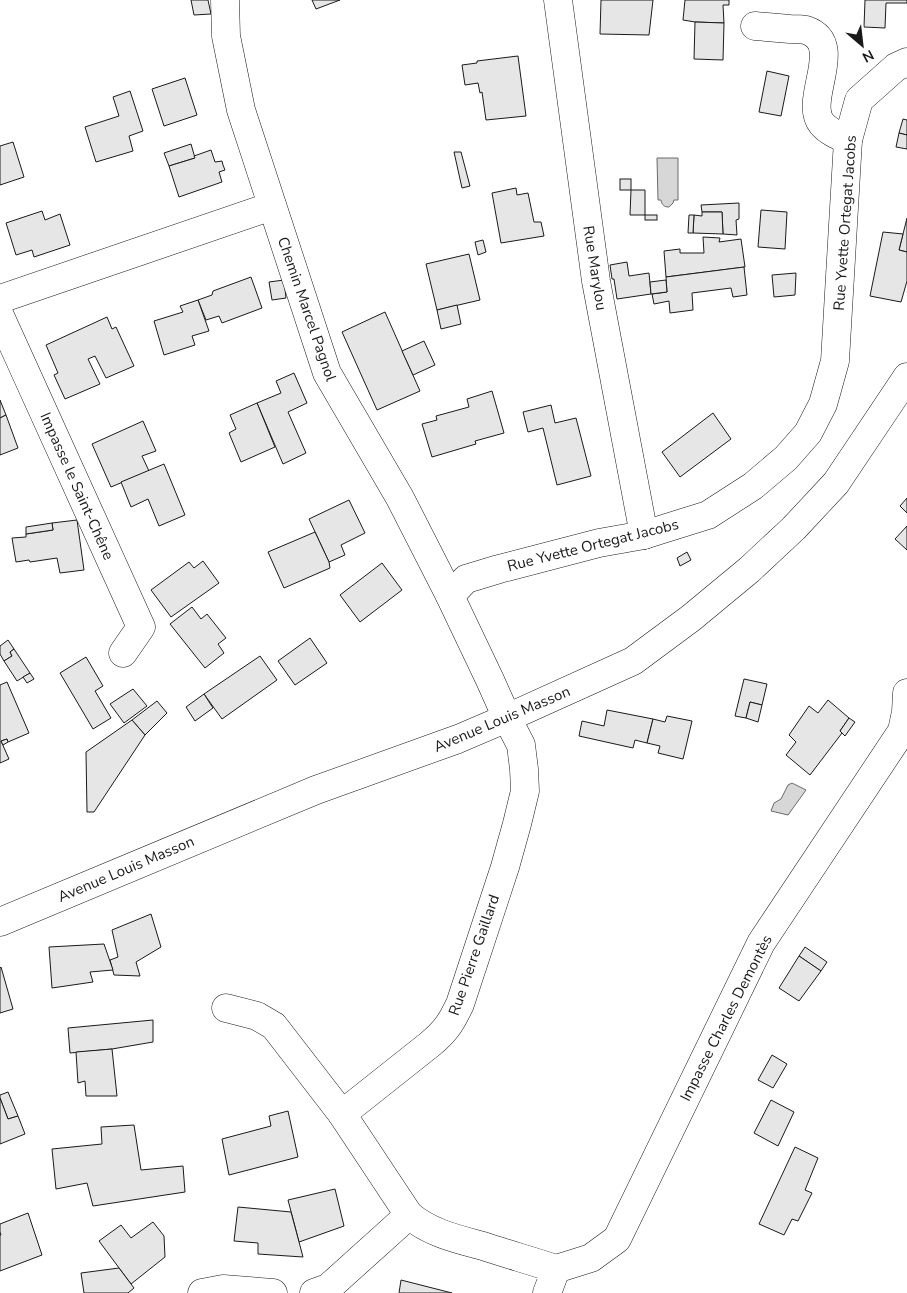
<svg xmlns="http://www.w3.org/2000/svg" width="907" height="1293" font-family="'Nunito Sans',sans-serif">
<rect width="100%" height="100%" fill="#fff"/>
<g fill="#d7d7d7" stroke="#6a6a6a">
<path d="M657,158H678V200H674L673,203L669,207C664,207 662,205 661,200H658Z"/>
<polygon points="792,783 806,790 788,815 771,811 774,803 781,799 788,785"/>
</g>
<g fill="#e6e6e6" stroke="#1a1a1a">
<polygon points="191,0 208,0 211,14 194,15"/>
<polygon points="312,0 340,0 316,9"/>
<polygon points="601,0 653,0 649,35 600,34"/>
<polygon points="685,0 729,0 729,5 723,5 724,23 695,22 683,20"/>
<polygon points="865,0 907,0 907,3 886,3 885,28 864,27"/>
<polygon points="695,22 724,23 723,60 694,59"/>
<polygon points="518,56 526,116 486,120 482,92 480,93 478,83 465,85 462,65 477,63 477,61"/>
<polygon points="767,71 789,76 781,116 759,112"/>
<polygon points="185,78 197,115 164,126 152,89"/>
<polygon points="130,91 143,131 129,136 133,151 96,162 85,127 119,116 113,97"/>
<polygon points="903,119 907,120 907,135 899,133"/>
<polygon points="899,133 907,135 907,149 896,147"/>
<polygon points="13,142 24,177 0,185 0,146"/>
<polygon points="191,144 195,158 169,166 164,153"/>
<polygon points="211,150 215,162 222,161 223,165 225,170 219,172 222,182 179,197 169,166 195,158 194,156"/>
<polygon points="454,152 461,152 470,186 462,188"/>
<rect x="620" y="179" width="11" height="11"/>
<polygon points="516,188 517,195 528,193 534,222 541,222 544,236 501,243 492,193"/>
<polygon points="631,190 645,190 645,215 630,215"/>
<polygon points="739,203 739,219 736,220 737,235 723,234 722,212 702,212 701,205"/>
<polygon points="761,210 787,212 785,249 758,247"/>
<polygon points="42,211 45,220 60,214 70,245 34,257 32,250 16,255 6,223"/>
<polygon points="702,212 722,212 723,234 693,233 694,215 702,216"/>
<rect x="645" y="215" width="12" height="5"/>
<polygon points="689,215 694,215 693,233 688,233"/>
<polygon points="907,218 907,252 899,250"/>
<polygon points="883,232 903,234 899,250 907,252 907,281 901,302 870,296"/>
<polygon points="703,237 720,238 719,242 741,239 745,267 666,277 664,251 680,249 680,253 704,253"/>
<polygon points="483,240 486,252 478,255 475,242"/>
<polygon points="469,254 480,300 437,310 426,264"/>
<polygon points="627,262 629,276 649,273 651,294 617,299 614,279 612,279 610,265"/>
<polygon points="744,267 747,295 733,297 731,288 692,293 693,310 670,313 669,301 654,304 652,294 667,292 666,277"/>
<polygon points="796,273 795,295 774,297 772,275"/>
<polygon points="251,277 262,308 222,323 219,316 206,320 198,300 212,295 213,291"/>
<polygon points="284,280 286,298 272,300 269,282"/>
<polygon points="666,280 667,292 651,294 650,282"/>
<polygon points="198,300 209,331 192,336 195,345 164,355 154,321 183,312 180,306"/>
<polygon points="457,305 461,324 441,329 437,310"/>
<polygon points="385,312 420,391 377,410 342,332"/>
<polygon points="107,317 112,329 116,327 134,366 106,378 95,356 88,359 100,384 65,399 54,375 58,373 46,345"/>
<polygon points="424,341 435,365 413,375 402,351"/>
<polygon points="294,373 307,403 288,412 306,453 283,464 257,403 281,393 276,381"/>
<polygon points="492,391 504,433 475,441 476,444 432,457 422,424 437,420 436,416 469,407 467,399"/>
<polygon points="0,400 6,415 0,418"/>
<polygon points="257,403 275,447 241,462 229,433 236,429 230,415"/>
<polygon points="551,405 555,423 576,418 591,476 557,485 543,428 528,432 523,412"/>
<polygon points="713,413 731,439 680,477 662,452"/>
<polygon points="6,415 18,448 0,455 0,418"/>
<polygon points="143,421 156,451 142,456 149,471 111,487 92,444"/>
<polygon points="164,464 185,515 159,526 148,499 131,507 121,482"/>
<polygon points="907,498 907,513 900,506"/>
<polygon points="349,500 365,533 341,545 345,555 329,562 309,519"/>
<polygon points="77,520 84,570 60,573 57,558 30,562 29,560 16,562 12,538 26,537 26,534 53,530 52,523"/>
<polygon points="52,523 53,530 26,534 26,527"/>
<polygon points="907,526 907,550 895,539"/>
<polygon points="315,532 329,562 330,568 284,588 268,552"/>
<polygon points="687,552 691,560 680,566 677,558"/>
<polygon points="203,561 219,583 171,617 151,590 189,562 194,568"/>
<polygon points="382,563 402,590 360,622 340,595"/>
<polygon points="192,607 201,619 207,614 226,638 218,644 224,653 205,668 170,624"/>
<polygon points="310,638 327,663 295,685 278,661"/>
<polygon points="8,640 14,649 10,652 12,656 4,661 0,654 0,646"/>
<polygon points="14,649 30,673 17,681 4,661 12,656 10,652"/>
<polygon points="260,656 277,680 222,719 204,694"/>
<polygon points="86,657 103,686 95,691 111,718 93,729 60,673"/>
<polygon points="30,673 34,679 27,683 23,677"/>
<polygon points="744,679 767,684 762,705 750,702 746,718 735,716"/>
<polygon points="7,682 29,733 8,742 7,739 1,741 9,759 0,763 0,685"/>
<polygon points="133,689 147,706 124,723 110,704"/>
<polygon points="204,694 213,708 195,721 186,707"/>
<polygon points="828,700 849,718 840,731 842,733 810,775 786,755 796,742 789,735 809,706 818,713"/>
<polygon points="157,701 167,713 145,735 132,720"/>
<polygon points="750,702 762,705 758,722 746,718"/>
<polygon points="607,710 653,719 647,743 635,740 633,748 579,736 582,721 604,726"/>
<polygon points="667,716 692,721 683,759 658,753 660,746 647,743 653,719 665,722"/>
<polygon points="849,718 855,722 845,736 840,731"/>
<polygon points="132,720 145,735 94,812 87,812 86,752"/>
<polygon points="7,739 8,742 3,745 1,741"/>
<polygon points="151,914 161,947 136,962 140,976 114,975 110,960 118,957 112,930"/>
<polygon points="104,944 113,970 90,972 93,982 52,988 49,947"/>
<polygon points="805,947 827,962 821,971 799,956"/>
<polygon points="799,956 821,971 799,1001 779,988"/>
<polygon points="1,967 13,1009 0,1013 0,968"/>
<polygon points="153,1020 153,1042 112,1049 70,1053 68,1028"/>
<polygon points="112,1049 117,1096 86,1096 85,1081 78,1083 76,1052"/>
<polygon points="772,1055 787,1064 773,1088 758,1080"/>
<polygon points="8,1092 18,1116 8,1119 0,1098 0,1095"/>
<polygon points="0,1098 8,1119 18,1116 25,1134 0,1144"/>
<polygon points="771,1100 794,1112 778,1146 754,1133"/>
<polygon points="288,1111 298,1157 229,1175 222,1139 271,1126 269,1116"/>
<polygon points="134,1125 141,1170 183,1166 185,1192 93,1206 87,1183 56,1189 52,1149 102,1144 101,1127"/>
<polygon points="795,1147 818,1158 805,1190 812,1193 798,1221 792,1219 784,1235 759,1224"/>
<polygon points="335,1189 344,1226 299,1242 288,1200"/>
<polygon points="238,1207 291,1212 303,1257 258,1254 258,1243 234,1241"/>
<polygon points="28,1213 42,1255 0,1271 0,1235 1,1235 0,1232 0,1224"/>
<polygon points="153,1222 164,1236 165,1257 131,1284 99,1241 121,1225 131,1238"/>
<polygon points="119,1268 134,1288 128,1293 84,1293 81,1273"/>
<polygon points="401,1280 452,1293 399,1293"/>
</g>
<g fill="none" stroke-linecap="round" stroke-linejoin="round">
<g stroke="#1a1a1a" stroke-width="29">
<g id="minor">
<polyline points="225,0 226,36 241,110 327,373 400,498 450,596"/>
<polyline points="558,0 596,281 644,535"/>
<path d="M755,26C767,27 779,28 790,29C795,29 801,29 806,30C847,44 802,100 822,124C829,132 839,136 848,140"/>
<polyline points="0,299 272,206"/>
<polyline points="0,316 141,627 123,653"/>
<polyline points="0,922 316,790 458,739 507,718 633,661 691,618 749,570 794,528 836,483 907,377"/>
<polyline points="226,1008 257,1016 274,1026 342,1114"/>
<polyline points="556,1269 591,1258 617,1239 761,943 902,731 906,712 907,693"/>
<polyline points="202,1293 223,1289 273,1293"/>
<polyline points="314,1293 328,1288 409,1215"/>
<path d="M547,1293L556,1269C532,1261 507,1254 483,1246C457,1239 430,1233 409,1215L342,1114L429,1045C446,1031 451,1023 460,1004L505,867L517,824L525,791L524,769L521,745L507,718L490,680L450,596L466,579L499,569L599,543L644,535L708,515L753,486L786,458L808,433L823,404L835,361L848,140L859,100L896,67L907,62"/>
</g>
</g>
<use href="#minor" stroke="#fff" stroke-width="28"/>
</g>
<g text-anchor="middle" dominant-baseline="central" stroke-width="4" stroke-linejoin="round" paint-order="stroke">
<g font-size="15" fill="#1a1a1a" stroke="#fff">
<text transform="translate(845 223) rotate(-86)">Rue Yvette Ortegat Jacobs</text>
<text transform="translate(595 268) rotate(81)">Rue Marylou</text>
<text transform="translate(307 309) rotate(71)">Chemin Marcel Pagnol</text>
<text transform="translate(77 486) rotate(66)">Impasse le Saint-Chêne</text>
<text transform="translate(593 545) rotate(-14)">Rue Yvette Ortegat Jacobs</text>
<text transform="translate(502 719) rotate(-23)">Avenue Louis Masson</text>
<text transform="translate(126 869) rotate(-23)">Avenue Louis Masson</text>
<text transform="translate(474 955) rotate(-71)">Rue Pierre Gaillard</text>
<text transform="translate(726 1018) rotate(-63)">Impasse Charles Demontès</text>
</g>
</g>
<g transform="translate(862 45) rotate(152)" stroke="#ffffff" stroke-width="4" paint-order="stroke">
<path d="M0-4L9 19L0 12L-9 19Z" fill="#1a1a1a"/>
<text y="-8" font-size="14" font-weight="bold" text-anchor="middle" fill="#1a1a1a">N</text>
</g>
</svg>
